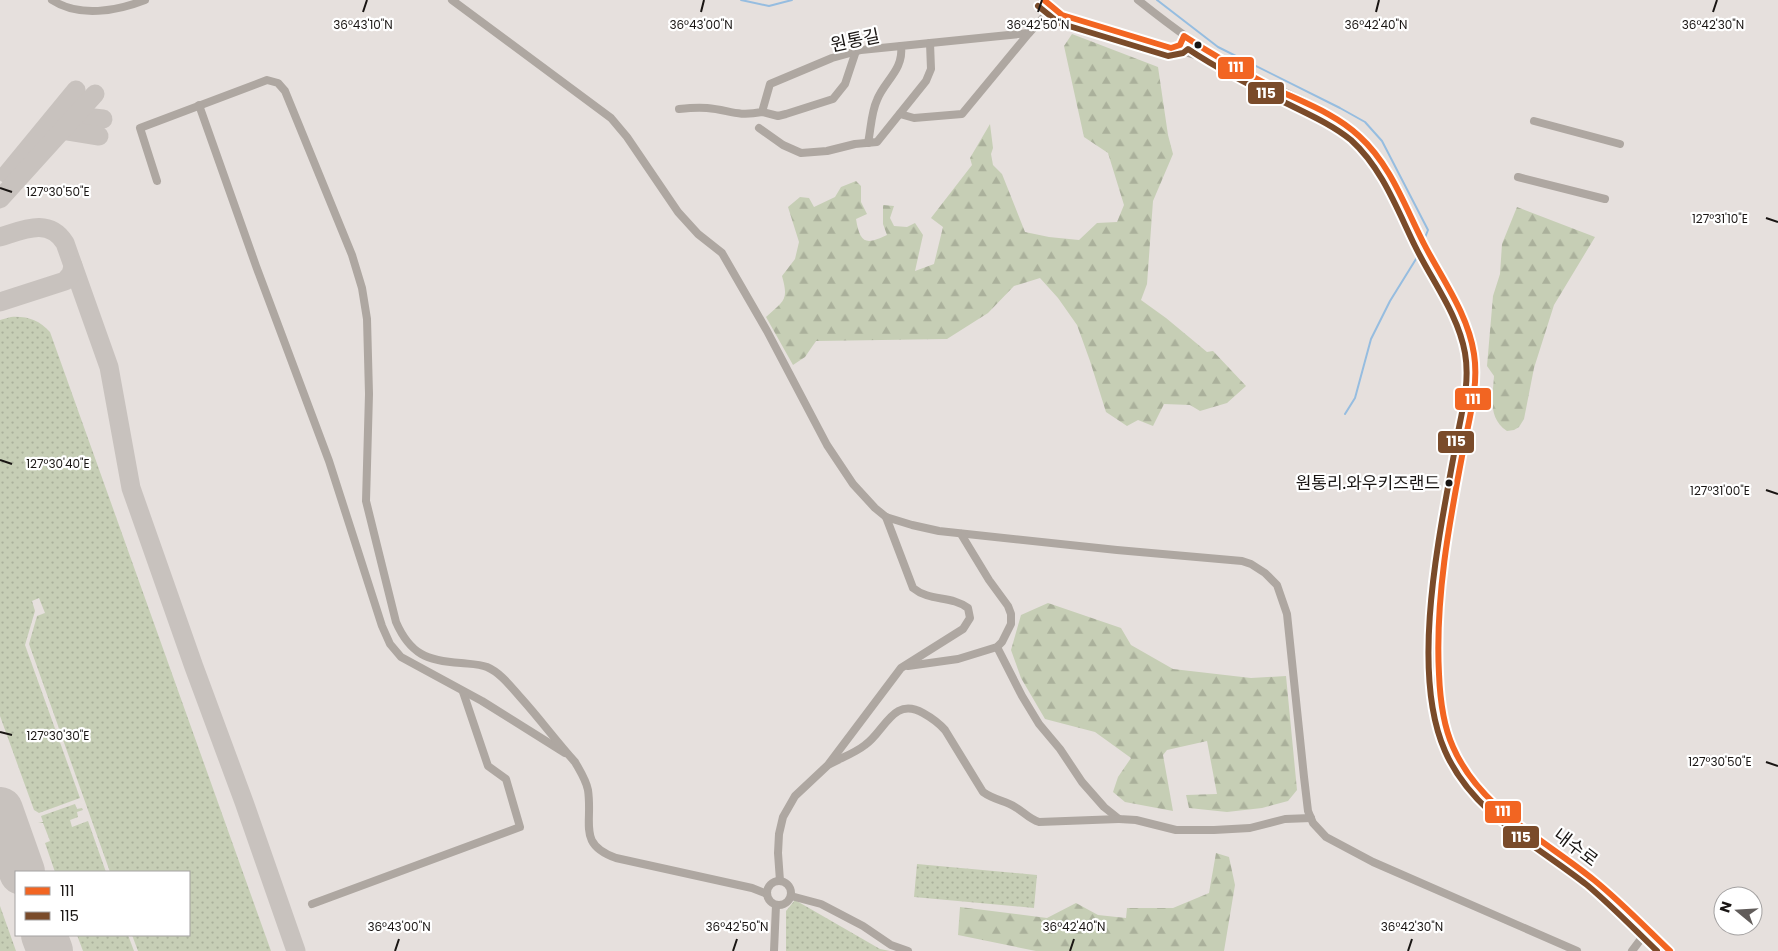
<svg xmlns="http://www.w3.org/2000/svg" width="1778" height="951" font-family="Poppins,'Noto Sans KR',sans-serif">
<defs>
<pattern id="grass-dots" width="8" height="8" patternUnits="userSpaceOnUse" patternTransform="scale(1.25)"><rect width="8" height="8" fill="#c6ceb5"/><path d="M2 2h.1M6 6h.1" fill="none" stroke="#aab09b" stroke-width="1.8" stroke-linecap="round"/></pattern>
<pattern id="forest-firs" width="22" height="20" patternUnits="userSpaceOnUse" patternTransform="scale(1.25)"><rect width="22" height="20" fill="#c6ceb5"/><path d="M5 1l3.5 6h-7zM16 11l3.5 6h-7z" fill="#aab09b"/></pattern>
</defs>
<rect width="100%" height="100%" fill="#e6e0dd"/>
<g fill="url(#grass-dots)">
<path d="M11,317C27,316 39,320 50,332L271,951H138L132,935H189V872H110L29,644L37,616L45,613L39,598L32,601L35,611L25,645L80,798L39,813L34,810L0,716V320Z"/>
<polygon points="75,804 77,809 82,808 83,810 77,812 78,817 70,820 72,827 88,821 106,872 55,872 45,843 50,841 43,823 38,823 43,822 41,816"/>
<polygon points="917,864 1037,875 1034,908 914,897"/>
<polygon points="795,900 880,949 890,951 786,951 786,911"/>
<polygon points="0,906 16,951 0,951"/>
<polygon points="77,935 128,935 134,951 83,951"/>
</g>
<g fill="url(#forest-firs)">
<path d="M1072,34L1158,67L1168,135L1173,154L1153,201L1147,284L1141,300L1166,318L1207,352L1213,351L1246,386L1227,403L1200,411L1190,405L1164,404L1153,426L1138,420L1127,426L1106,412L1090,361L1077,325L1058,298L1040,278L1014,286L988,313L947,339L816,341L805,357L793,365L766,317C784,300 789,301 782,276L795,259L799,242L788,207L800,197L809,198L814,207L835,197L841,187L856,181L861,186V202L867,214L856,219C860,244 866,245 887,235L883,224V205L894,206L890,218L894,226L907,227L915,223L923,235L915,271L934,264L943,227L931,218L972,165L970,158L990,124L993,148L991,154L993,165L1002,174L1025,232L1049,237L1079,240L1097,223L1117,222L1124,205L1108,153L1084,137L1064,46Z"/>
<path d="M1517,207L1595,237L1554,305L1534,368L1524,419L1519,427L1514,430L1507,431C1487,417 1493,396 1494,376L1487,366L1493,296L1500,274L1502,244Z"/>
<polygon points="1048,603 1121,628 1131,645 1173,669 1251,678 1286,676 1297,790 1288,801 1262,808 1227,812 1189,808 1186,795 1217,794 1207,741 1167,750 1163,755 1173,811 1125,802 1113,792 1118,777 1131,758 1095,732 1045,719 1021,678 1011,650 1021,615"/>
<polygon points="1216,853 1229,857 1235,885 1224,951 1036,951 958,935 960,907 1047,918 1076,903 1098,915 1126,918 1127,908 1173,908 1209,893"/>
</g>
<g fill="none" stroke-linecap="round" stroke-linejoin="round">
<g stroke="#96bde0" stroke-width="2">
<polyline points="741,0 769,6 792,0"/>
<polyline points="1157,0 1218,47 1340,108 1365,122 1382,141 1428,230 1424,240"/>
<polyline points="1345,414 1355,398 1371,339 1390,301 1416,259 1421,247"/>
</g>
<g stroke="#c8c2be" stroke-width="19">
<polyline points="67,117 75,116 103,119"/>
<polyline points="53,131 62,130 99,136"/>
<polyline points="7,174 76,90"/>
<polyline points="0,199 95,94"/>
<path d="M0,237C23,230 49,217 65,243L109,367L131,488L194,667L244,802L296,951"/>
<polyline points="0,302 65,281 71,274 73,266"/>
</g>
<g stroke="#c8c2be" stroke-width="46">
<polyline points="0,810 22,872"/>
<polyline points="44,935 50,951"/>
</g>
<g stroke="#aea7a1" stroke-width="8">
<path d="M52,0C79,18 117,11 145,0"/>
<polyline points="452,0 611,118 627,137 678,212 698,234 722,253 767,331 827,445 853,484 875,508 886,517 912,525 939,531 1117,550 1242,561 1251,564 1265,573 1277,585 1287,614 1304,777 1308,811 1313,823 1326,837 1373,862 1577,951"/>
<polyline points="1044,0 1052,8 1062,15 1171,48 1180,45 1184,36"/>
<path d="M1138,0C1168,24 1198,47 1232,66C1274,90 1341,111 1372,149C1394,178 1408,213 1424,245C1443,283 1473,323 1475,367C1476,397 1467,428 1462,457C1446,543 1415,681 1460,761C1487,811 1543,838 1586,873C1615,897 1642,926 1670,951"/>
<polyline points="1171,48 1222,63"/>
<polyline points="199,105 256,266 329,461 382,626 390,644 401,657 482,701 565,753"/>
<path d="M679,109C688,108 697,107 707,108C730,110 736,117 762,112L770,84L832,58L861,50L1029,33L1052,8"/>
<polyline points="762,112 778,116 786,114 833,99 845,84 856,51"/>
<polyline points="900,114 914,118 962,114 1029,33"/>
<polyline points="1534,121 1620,144"/>
<polyline points="759,128 783,145 801,153 827,151 855,144 877,142 926,81 931,69 930,43"/>
<path d="M868,143C871,129 871,113 877,100C884,81 904,70 901,46"/>
<polyline points="1518,177 1605,199"/>
<path d="M157,181L140,128L267,80L278,83L285,91L352,255L362,288L367,319L369,394L366,501L396,622C410,654 427,661 461,663C470,664 479,664 487,667C501,673 511,687 521,698C540,719 556,741 575,762C580,771 586,780 588,790C593,824 577,844 616,858L752,888L767,894"/>
<polyline points="997,647 1022,696 1039,724 1060,749 1082,782 1104,807 1119,819 1136,820 1176,830 1214,830 1250,828 1285,819 1311,818"/>
<polyline points="908,666 958,659 997,647 1002,642 1011,624 1011,614 1008,606 989,580 961,534"/>
<path d="M830,764C841,758 855,753 865,745C885,731 893,696 923,713C932,718 938,722 945,730L983,792C994,800 1006,801 1015,807C1024,812 1029,819 1039,822L1119,819"/>
<path d="M780,881L778,853L779,834L783,817L795,796L828,765L901,668L963,629L970,618L968,608C951,595 930,602 913,588L886,517"/>
<circle cx="779" cy="893" r="12"/>
<polyline points="791,896 821,904 863,926 891,945 908,951"/>
<polyline points="312,904 520,827 506,779 488,766 463,692"/>
<polyline points="774,951 776,905"/>
<polyline points="1632,951 1647,931"/>
</g>
<g stroke="#fff" stroke-width="10">
<path id="bus-1" d="M1044,0L1062,15L1171,48L1180,45L1184,36C1216,57 1250,76 1284,93C1310,105 1338,116 1359,136C1391,165 1405,207 1424,244C1442,279 1468,314 1474,354C1479,386 1469,419 1463,451C1449,524 1435,599 1439,674C1440,699 1443,725 1453,747C1480,809 1545,840 1594,880C1621,902 1645,927 1670,951"/>
</g>
<g stroke="#fff" stroke-width="10">
<path id="bus-2" d="M1038,6L1059,23L1168,56L1183,53L1188,49C1218,69 1250,85 1282,101C1305,113 1330,123 1351,140C1382,168 1397,209 1415,246C1432,281 1458,314 1465,353C1471,387 1459,421 1454,454C1439,537 1410,672 1445,751C1472,813 1536,845 1587,885C1612,906 1634,929 1657,951"/>
</g>
<use href="#bus-1" stroke="#f26522" stroke-width="6"/>
<use href="#bus-2" stroke="#7a4b2a" stroke-width="6"/>
</g>
<path fill="none" stroke="#191513" stroke-width="2" d="M363,12L367,0M701,12L704,0M1038,12L1042,0M1376,12L1379,0M1713,12L1717,0M0,188L12,192M1766,218L1778,222M0,460L12,464M1766,490L1778,494M0,732L12,735M1766,762L1778,766M395,951L399,939M733,951L737,939M1070,951L1074,939M1408,951L1412,939"/>
<g fill="#191513" stroke="#fff" stroke-width="2">
<circle cx="1198" cy="45" r="4.5"/>
<circle cx="1449" cy="483" r="4.5"/>
</g>
<g text-anchor="middle" dominant-baseline="central" stroke-width="4.5" stroke-linejoin="round" paint-order="stroke">
<g font-size="17" fill="#191513" stroke="#fff" text-anchor="end">
<text x="1440" y="483">원통리.와우키즈랜드</text>
</g>
<g font-size="18" fill="#191513" stroke="#fff">
<text transform="translate(855 40) rotate(-12)">원통길</text>
<text transform="translate(1576 847) rotate(37)">내수로</text>
</g>
</g>
<g font-size="12" text-anchor="middle" fill="#191513" stroke="#fff" stroke-width="4.5" stroke-linejoin="round" paint-order="stroke">
<text x="363" y="29">36°43'10"N</text>
<text x="701" y="29">36°43'00"N</text>
<text x="1038" y="29">36°42'50"N</text>
<text x="1376" y="29">36°42'40"N</text>
<text x="1713" y="29">36°42'30"N</text>
<text x="58" y="196">127°30'50"E</text>
<text x="1720" y="223">127°31'10"E</text>
<text x="58" y="468">127°30'40"E</text>
<text x="1720" y="495">127°31'00"E</text>
<text x="58" y="740">127°30'30"E</text>
<text x="1720" y="766">127°30'50"E</text>
<text x="1074" y="931">36°42'40"N</text>
<text x="399" y="931">36°43'00"N</text>
<text x="737" y="931">36°42'50"N</text>
<text x="1412" y="931">36°42'30"N</text>
</g>
<g stroke="#fff" stroke-width="2">
<rect x="1217" y="56" width="38" height="24" rx="5" fill="#f26522"/>
<rect x="1247" y="81" width="38" height="24" rx="5" fill="#7a4b2a"/>
<rect x="1454" y="387" width="38" height="24" rx="5" fill="#f26522"/>
<rect x="1437" y="430" width="38" height="24" rx="5" fill="#7a4b2a"/>
<rect x="1484" y="800" width="38" height="24" rx="5" fill="#f26522"/>
<rect x="1502" y="825" width="38" height="24" rx="5" fill="#7a4b2a"/>
</g>
<g font-size="14" text-anchor="middle" font-weight="bold" fill="#fff">
<text x="1236" y="72">111</text>
<text x="1266" y="98">115</text>
<text x="1473" y="404">111</text>
<text x="1456" y="446">115</text>
<text x="1503" y="816">111</text>
<text x="1521" y="842">115</text>
</g>
<rect x="15" y="871" width="175" height="65" fill="#ffffff" stroke="#a3a1a1"/>
<rect x="25" y="887" width="25" height="8" fill="#f26522" stroke="#a3a1a1"/>
<text x="60" y="896" font-size="15" fill="#191513">111</text>
<rect x="25" y="912" width="25" height="8" fill="#7a4b2a" stroke="#a3a1a1"/>
<text x="60" y="921" font-size="15" fill="#191513">115</text>
<g transform="translate(1738 911) rotate(288)"><circle r="24" fill="#ffffff" stroke="#a3a1a1"/>
<path d="M0-4L9 19L0 12L-9 19Z" fill="#615c5a"/>
<text y="-8" font-size="14" font-weight="bold" text-anchor="middle" fill="#191513">N</text>
</g>
</svg>
